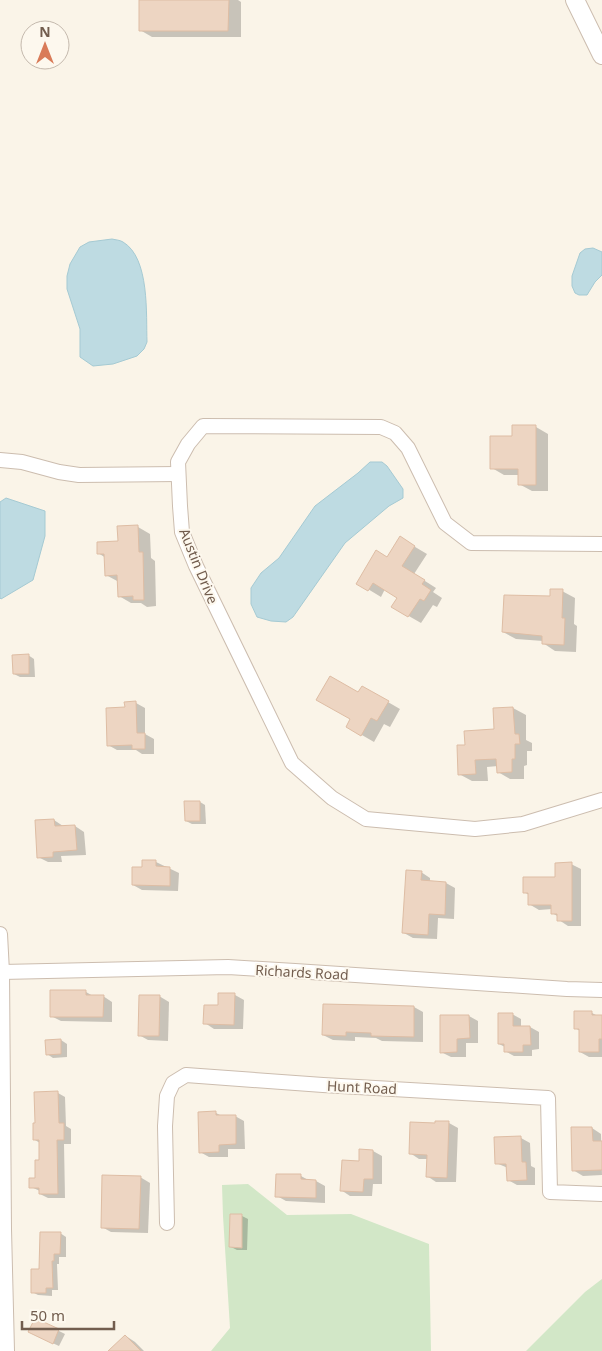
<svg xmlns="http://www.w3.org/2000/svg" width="602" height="1351" font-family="'Noto Sans',sans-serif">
<rect width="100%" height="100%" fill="#faf4e8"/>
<g fill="#d2e7c7">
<polygon points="248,1184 287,1215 351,1214 429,1244 431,1351 211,1351 230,1328 223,1216 222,1185"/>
<polygon points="602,1279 602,1351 526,1351 585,1292"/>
</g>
<g fill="#bedbe2" stroke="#a5cad3">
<path d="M112,239C116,240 120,240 123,242C150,258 146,315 147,342L144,349L137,356L113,364L93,366L80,357V329L67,289V276L70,264L80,247L89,242Z"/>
<polygon points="593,248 602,252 602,275 595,282 587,295 579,295 575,293 572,286 572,276 580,253 585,249"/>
<polygon points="370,462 382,462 387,466 403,489 403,498 389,506 345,543 293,617 286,622 271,621 257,617 251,604 251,588 261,573 279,558 315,506 358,473"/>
<polygon points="6,498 45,511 45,536 33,580 1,599 0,598 0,502"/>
</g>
<g fill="#0003">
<polygon points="140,0 238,0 241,2 241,37 152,37 140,30"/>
<polygon points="536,427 548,434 548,491 532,491 519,484 519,475 504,475 492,468 514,437"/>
<polygon points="138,527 150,534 151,558 155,561 156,606 147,607 141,603 131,603 119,596 119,582 106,575 106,558 98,553 119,542"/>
<polygon points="400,538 427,554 414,574 436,588 433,592 442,598 437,607 433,605 421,623 393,607 399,597 385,589 381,597 358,583 388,558"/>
<polygon points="562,591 575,598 574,624 577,626 576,652 555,651 543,643 543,641 516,639 503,632"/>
<polygon points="28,655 34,659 35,677 20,677 14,674"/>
<polygon points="362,687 400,709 390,727 384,724 374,742 348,727 358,694"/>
<polygon points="136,703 145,708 145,734 154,739 154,754 142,754 136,750 117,750 108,745 126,709"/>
<polygon points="513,708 526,715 526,740 532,743 532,751 527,751 527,765 524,766 524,779 510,779 498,772 498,766 487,767 488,781 472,781 459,774 466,746 495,731 494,709"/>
<polygon points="200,802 205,805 206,824 192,824 186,821"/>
<polygon points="54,820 63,826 75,826 84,832 86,855 61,856 62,862 48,862 38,857"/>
<polygon points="144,861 156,862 179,873 178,891 142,890 133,885 144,869"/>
<polygon points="571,864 581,869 581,926 568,926 559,920 559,917 552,913 552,909 539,910 529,904 529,895 524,892 556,878"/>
<polygon points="421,872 430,878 430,882 446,883 455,888 454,919 438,918 437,939 413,938 404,933"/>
<polygon points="86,992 93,996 103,996 112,1002 112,1022 61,1021 51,1016"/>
<polygon points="235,995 244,1000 243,1029 214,1029 205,1023 219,1007"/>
<polygon points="159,996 169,1002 168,1041 148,1040 139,1035"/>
<polygon points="414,1007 423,1012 423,1042 382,1041 376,1038 355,1037 355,1041 333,1040 323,1035"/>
<polygon points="592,1013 598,1016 602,1016 602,1057 589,1057 580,1052 580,1031 575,1028"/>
<polygon points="512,1014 521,1019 521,1027 530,1027 539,1032 539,1049 532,1050 532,1056 514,1056 505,1051 505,1047 499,1044"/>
<polygon points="469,1016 478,1021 478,1043 466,1043 466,1057 451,1057 441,1052"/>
<polygon points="61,1040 67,1044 67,1057 53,1058 47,1054"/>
<polygon points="58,1093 65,1097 66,1126 71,1129 71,1144 64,1144 65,1198 48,1198 40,1194 40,1191 31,1187 36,1179 41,1162 40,1143 35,1140"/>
<polygon points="199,1113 216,1113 222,1116 235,1116 244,1121 245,1149 228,1149 228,1157 209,1157 200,1152"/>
<polygon points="436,1122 449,1123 458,1128 456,1182 436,1182 427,1176 428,1159 419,1159 410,1153 436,1124"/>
<polygon points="592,1128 601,1134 602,1175 583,1176 573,1170"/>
<polygon points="496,1138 521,1138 530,1143 531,1166 535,1168 535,1185 517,1185 508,1180 508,1168 496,1163"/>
<polygon points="360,1151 373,1151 382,1156 382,1184 373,1184 372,1196 350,1196 341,1190 360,1162"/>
<polygon points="301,1176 310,1181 316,1181 325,1186 325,1203 286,1201 277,1196"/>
<polygon points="140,1177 150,1183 148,1233 111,1232 102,1227"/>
<polygon points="242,1216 248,1219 247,1250 237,1250 231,1247"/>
<polygon points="60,1233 66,1237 66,1257 59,1257 59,1264 57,1264 58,1290 52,1290 52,1296 38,1295 32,1292"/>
<polygon points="35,1319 65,1334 59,1346 35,1335"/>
<polygon points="126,1336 135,1342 144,1351 110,1351"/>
</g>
<g fill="#edd5c2" stroke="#debda4">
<polygon points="139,0 229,0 228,31 139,31"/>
<polygon points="512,425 536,425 536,485 518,485 518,469 490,469 490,436 512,436"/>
<polygon points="138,525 139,552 143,552 144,600 133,600 133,596 118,597 117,575 105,576 104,554 97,554 97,542 118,541 117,526"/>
<polygon points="400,536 415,546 402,566 425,580 422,584 431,590 424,601 420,599 408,617 391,607 397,598 373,583 368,591 356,584 376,550 387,557"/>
<polygon points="550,589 563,589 562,618 565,618 564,645 542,644 542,636 502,632 504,595 550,596"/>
<polygon points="29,654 29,674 13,674 12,655"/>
<polygon points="330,676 358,692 362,686 389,701 377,721 371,718 361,736 346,727 350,719 316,700"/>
<polygon points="136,701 137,733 145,733 145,749 132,749 132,745 107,746 106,708 125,707 124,702"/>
<polygon points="513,707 515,734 519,734 520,744 515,744 515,759 512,759 512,772 497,773 496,759 475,760 476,774 458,775 457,745 465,745 464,731 494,729 493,708"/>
<polygon points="184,801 200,801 200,821 185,821"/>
<polygon points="54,819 55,826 75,825 77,850 53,852 53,857 37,858 35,820"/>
<polygon points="142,860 156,860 156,866 170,867 170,886 132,885 132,867 142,867"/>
<polygon points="572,862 572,921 557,921 557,914 551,914 551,905 528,905 528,893 523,893 523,877 555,877 555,863"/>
<polygon points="406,870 422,871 421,880 446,882 445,915 429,914 428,935 402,933"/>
<polygon points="50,990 86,990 86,995 104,995 103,1017 50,1017"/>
<polygon points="218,993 235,993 234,1025 203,1024 204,1005 218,1005"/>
<polygon points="139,995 160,995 159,1036 138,1036"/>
<polygon points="323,1004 414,1006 414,1037 371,1036 371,1033 346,1032 346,1036 322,1035"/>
<polygon points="574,1011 592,1011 592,1015 602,1015 602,1039 599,1039 599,1052 579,1052 579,1029 574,1029"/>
<polygon points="498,1013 513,1013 513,1026 530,1026 531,1045 523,1045 523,1052 504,1052 504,1044 498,1044"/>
<polygon points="440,1015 469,1015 470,1038 457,1039 457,1052 440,1053"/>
<polygon points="61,1039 61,1054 46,1055 45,1040"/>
<polygon points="58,1091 59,1123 64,1123 64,1140 57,1140 58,1194 39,1194 39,1188 29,1188 29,1178 35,1178 35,1160 39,1160 39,1140 33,1140 33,1123 35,1123 34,1092"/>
<polygon points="216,1111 216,1115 236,1115 236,1144 219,1145 219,1152 199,1153 198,1112"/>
<polygon points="435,1121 449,1121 447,1178 426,1177 427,1155 409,1154 410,1122 435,1123"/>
<polygon points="571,1127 592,1127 593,1141 602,1141 602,1170 572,1171"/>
<polygon points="521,1136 522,1162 526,1162 527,1180 507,1181 506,1164 495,1164 494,1137"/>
<polygon points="359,1149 373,1150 373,1179 364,1179 363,1192 340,1191 342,1160 359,1161"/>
<polygon points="276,1174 301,1174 301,1179 316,1180 316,1198 275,1197"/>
<polygon points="102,1175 141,1176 139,1229 101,1228"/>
<polygon points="230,1214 242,1214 242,1248 229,1247"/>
<polygon points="40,1232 61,1232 60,1254 54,1254 54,1261 52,1261 53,1288 46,1288 46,1293 31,1293 31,1269 39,1269"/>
<polygon points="35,1318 59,1329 53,1344 28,1332"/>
<polygon points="125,1335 141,1351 108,1351"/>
</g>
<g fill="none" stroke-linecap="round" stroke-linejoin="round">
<g stroke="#ccbdaf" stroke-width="16">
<g id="minor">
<polyline points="0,460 22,462 59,472 79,475 178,474"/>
<polyline points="602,544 471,543 445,523 408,448 395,433 381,427 203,426 188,444 178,462 180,506 182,532 196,566 292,763 332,798 366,819 475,829 523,824 602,800"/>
<polyline points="0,934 2,972 4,1229 7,1351"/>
<polyline points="2,972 228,967 295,971 567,989 602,990"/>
<polyline points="167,1223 165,1126 167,1096 173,1083 186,1075 323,1085 548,1098 550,1192 602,1194"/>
</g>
</g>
<g stroke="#ccbdaf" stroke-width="20">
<polyline id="tertiary" points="575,0 602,55"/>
</g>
<use href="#minor" stroke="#fff" stroke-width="14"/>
<use href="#tertiary" stroke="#fff" stroke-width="18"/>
</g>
<g text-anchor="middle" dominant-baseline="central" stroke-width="4" stroke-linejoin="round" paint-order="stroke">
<g font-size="14" fill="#725d4e" stroke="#fdf8ee">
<text transform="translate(199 566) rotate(68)">Austin Drive</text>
<text transform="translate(302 972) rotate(3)">Richards Road</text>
<text transform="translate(362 1087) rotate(3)">Hunt Road</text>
</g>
</g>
<g transform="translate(45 45)"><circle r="24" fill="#fdf8ee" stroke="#c5baae"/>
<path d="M0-4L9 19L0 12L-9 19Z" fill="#d97b58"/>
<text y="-8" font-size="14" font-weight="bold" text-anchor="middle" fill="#725d4e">N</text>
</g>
<path d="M22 1321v8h92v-8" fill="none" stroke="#725d4e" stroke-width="2.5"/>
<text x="30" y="1321" font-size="15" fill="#725d4e" stroke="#fdf8ee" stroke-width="4" paint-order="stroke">50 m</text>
</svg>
